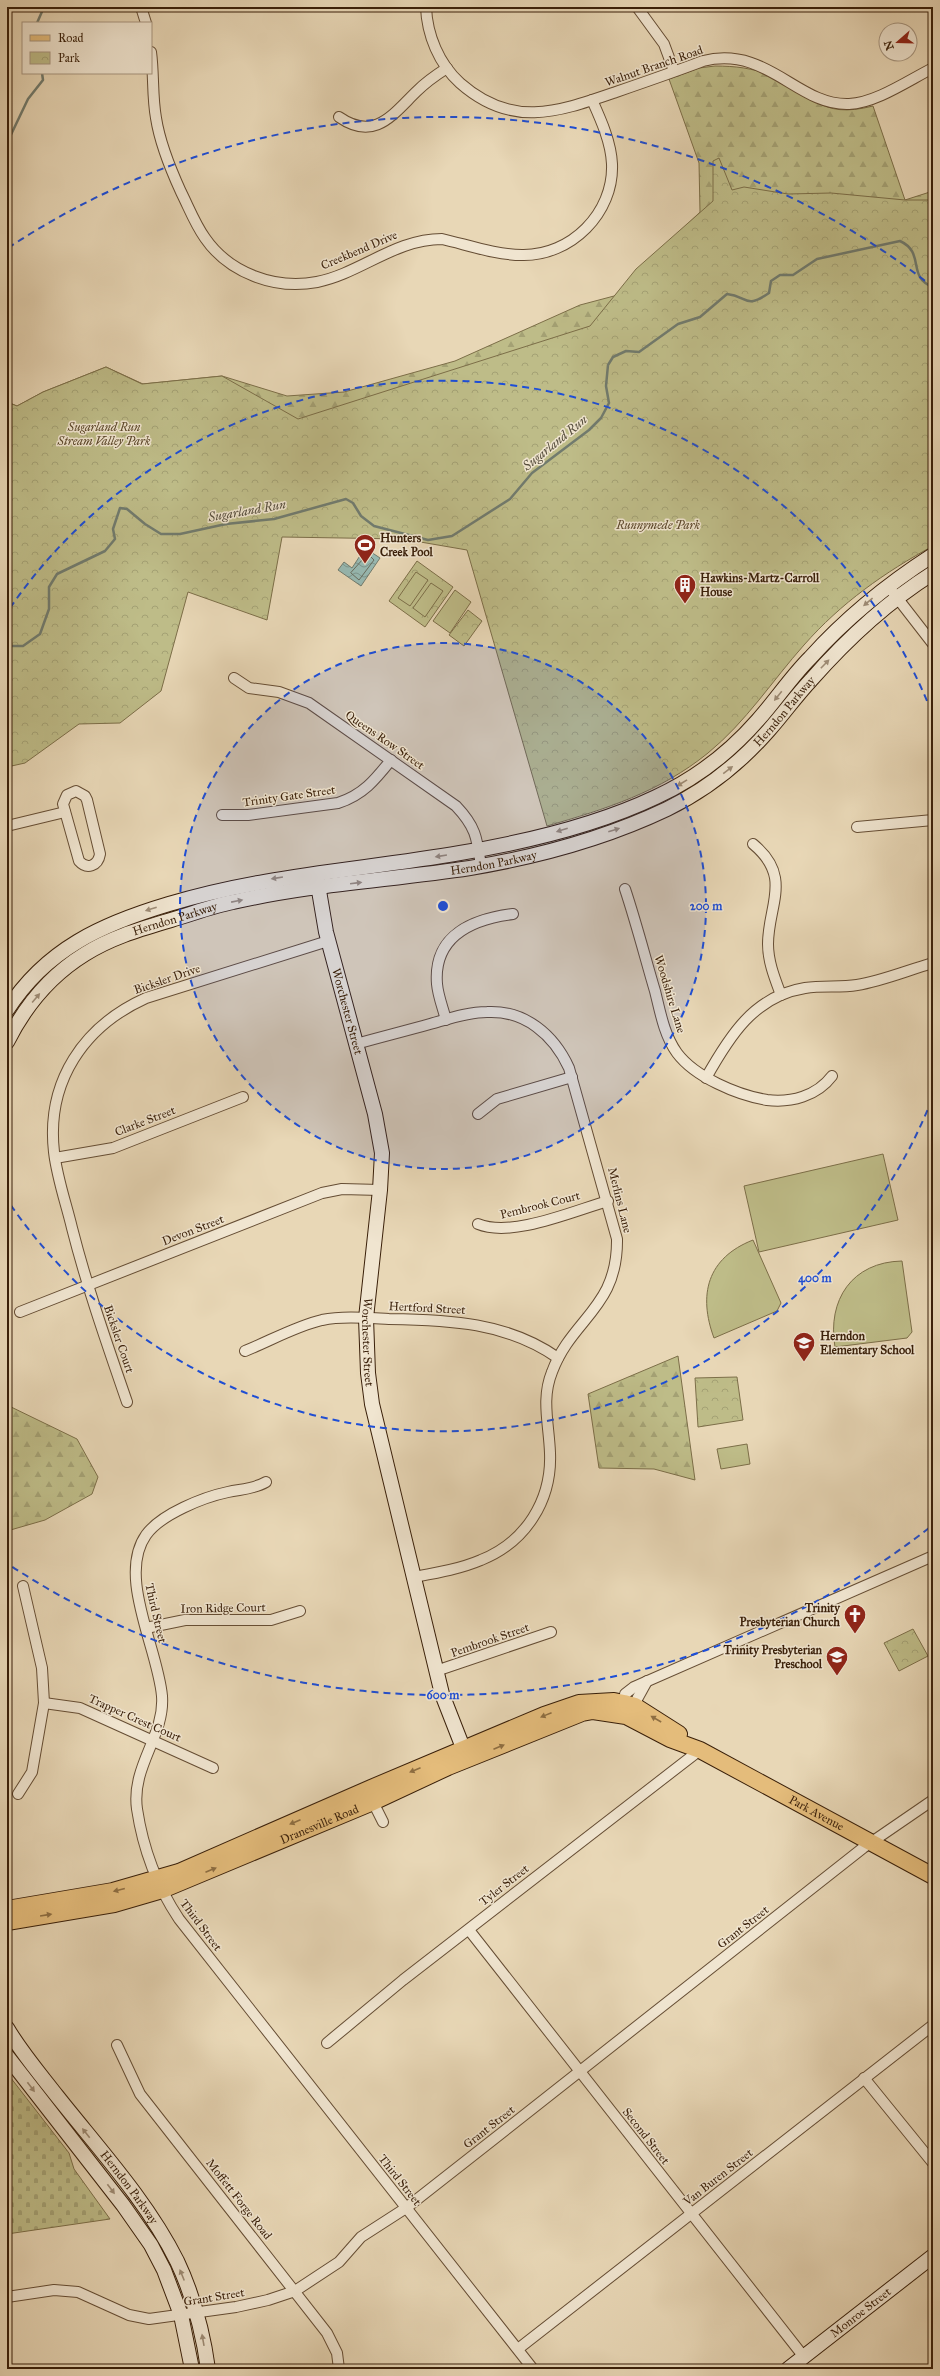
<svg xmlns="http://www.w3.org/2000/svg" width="940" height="2376" font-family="'IM FELL Great Primer',serif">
<defs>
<pattern id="forest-firs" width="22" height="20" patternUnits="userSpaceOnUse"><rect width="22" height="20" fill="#bebc88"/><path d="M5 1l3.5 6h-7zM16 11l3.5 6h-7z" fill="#a4a174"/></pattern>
<pattern id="cemetery-stones" width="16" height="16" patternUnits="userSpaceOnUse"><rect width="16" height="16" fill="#bebc88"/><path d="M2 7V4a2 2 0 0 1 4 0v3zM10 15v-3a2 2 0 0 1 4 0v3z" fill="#a4a174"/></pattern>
<pattern id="park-crowns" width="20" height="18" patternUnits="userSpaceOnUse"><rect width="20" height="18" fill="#bebc88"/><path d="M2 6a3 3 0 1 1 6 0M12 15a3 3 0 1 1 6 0" fill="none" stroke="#a4a174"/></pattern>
<pattern id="water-waves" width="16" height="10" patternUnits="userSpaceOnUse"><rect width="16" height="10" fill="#97b9b2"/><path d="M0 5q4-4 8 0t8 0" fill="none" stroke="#7c968f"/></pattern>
</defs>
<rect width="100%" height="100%" fill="#e8d7b6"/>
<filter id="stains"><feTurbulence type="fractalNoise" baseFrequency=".005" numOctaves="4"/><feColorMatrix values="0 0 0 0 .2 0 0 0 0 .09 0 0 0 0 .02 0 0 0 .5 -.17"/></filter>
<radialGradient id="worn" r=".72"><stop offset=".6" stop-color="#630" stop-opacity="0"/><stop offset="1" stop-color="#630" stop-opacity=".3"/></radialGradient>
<g fill="url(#forest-firs)" stroke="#7c6e48">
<path d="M715,66C735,66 753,68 772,76C814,93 818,120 873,106L905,200L933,191V235L7,527V402L17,406L43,392L106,367L143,384L222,376L287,396L344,392L455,361L580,305L614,296L700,212L699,163L669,79L699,68Z"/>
<polygon points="678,1356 695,1480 654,1469 599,1468 588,1394"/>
<polygon points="7,1405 77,1439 98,1477 92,1494 45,1520 7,1531"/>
</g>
<polygon fill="url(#cemetery-stones)" stroke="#7c6e48" points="7,2073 69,2153 74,2169 110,2219 7,2234"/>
<g fill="url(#park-crowns)" stroke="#7c6e48">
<path d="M719,158L732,190L744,187L788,194L831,193L905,200H933V546C885,572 841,603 804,645C772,681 746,722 708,753C660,792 606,809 547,826L467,550L403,539L282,537L267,620L188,592L161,691L120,723L79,724L25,763L7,767V402L17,406L43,392L106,367L142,384L222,376L298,419L590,326L636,269L713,201V161Z"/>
<polygon points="417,561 453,587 425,627 389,601"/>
<polygon points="468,610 482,621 464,646 449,635"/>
<polygon points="737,1377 743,1420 698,1427 695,1378"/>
<polygon points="913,1629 928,1656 899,1671 884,1643"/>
</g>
<g fill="#bebc88" stroke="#7c6e48">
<polygon points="416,572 428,580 410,606 398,598"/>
<polygon points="431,583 443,591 425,617 413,608"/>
<polygon points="455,590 471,602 450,633 433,621"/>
<polygon points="883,1154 898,1220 759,1252 744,1186"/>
<path d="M753,1240L781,1303L777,1311L714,1338C698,1295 707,1258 753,1240Z"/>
<path d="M902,1261L912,1332L907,1338L835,1347C827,1300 852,1262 902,1261Z"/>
<polygon points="747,1444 750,1464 721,1469 717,1449"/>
</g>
<polygon fill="url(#water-waves)" stroke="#717b6e" points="365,548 380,558 361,586 338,570 344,562 352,568"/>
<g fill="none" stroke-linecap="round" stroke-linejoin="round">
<polygon stroke="#686c5e" stroke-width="1" points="368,554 374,560 359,580 351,573"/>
<g stroke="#717b6e" stroke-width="2.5">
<polyline points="37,23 44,7"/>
<polyline points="7,143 28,99 43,80 42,73"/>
<path d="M7,646H23L40,634L49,609V587L57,574L105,551L115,539L113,529L120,508L127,509L145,524L161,534H180L226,524L274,519L346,499L353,503L361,516L374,526L428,540L452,536L510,499L532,473L589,430L601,418L609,403L606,386L608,365L613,357L626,351L639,352L678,324L700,317L727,294C748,296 744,310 769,293L771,281L780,275H793L817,259L900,241C926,253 906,277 933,287"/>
</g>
<g stroke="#654d34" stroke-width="12">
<g id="street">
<polyline points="141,7 146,23"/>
<path d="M426,7C427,35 439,64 460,83C512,129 558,112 616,92C645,82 674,72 703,61C768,45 797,106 849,104C876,103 909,80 933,68"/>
<polyline points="637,7 664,44 674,71"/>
<path d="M151,52C154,74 152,96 156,118C160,144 170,168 181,192C189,208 195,224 205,238C229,273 275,290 317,282C361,273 395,239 442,239C468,245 496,255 522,255C571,256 614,213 612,164C611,142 601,120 592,100"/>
<path d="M339,117C375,142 393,114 417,91C426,82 436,75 447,68"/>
<polyline points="888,586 933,644"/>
<path d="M234,678L249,688L279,692L309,703L456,806C476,827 477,838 481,866"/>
<path d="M76,791L85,796L87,800L100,854C98,866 87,870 79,861L63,804L67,795Z"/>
<path d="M222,815H248L338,803C363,795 375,780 391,760"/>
<polyline points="7,826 65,812"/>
<polyline points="857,827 933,820"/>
<path d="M753,844C793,877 768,905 768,944C768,962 775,979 781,995"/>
<path d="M625,889C636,922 645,957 655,991C660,1011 664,1035 677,1053C695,1077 737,1095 767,1100C791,1103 817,1096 832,1076"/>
<path d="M446,1020C443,1008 438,996 437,984C433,935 473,919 513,914"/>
<path d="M356,1044C381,1037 405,1031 430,1024C448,1019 468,1012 487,1012C525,1010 554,1035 569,1068L617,1239C618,1308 572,1318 552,1372C541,1399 549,1424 550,1453C552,1500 526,1542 481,1560C460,1569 436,1573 414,1577"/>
<path d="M706,1078C729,1037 754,996 805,988C823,985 840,988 857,985C882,981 908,970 933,963"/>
<polyline points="478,1114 497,1099 572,1077"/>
<polyline points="55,1158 113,1148 243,1097"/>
<path d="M478,1224C512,1238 573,1211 608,1201"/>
<polyline points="20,1312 322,1193 342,1189 380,1190"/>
<path d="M245,1351C270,1341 296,1326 322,1320C343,1316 367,1318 389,1319C449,1320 507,1322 558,1358"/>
<path d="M127,1402C107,1344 87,1287 72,1228C66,1203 57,1178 54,1152C46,1081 84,1026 146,998L328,941"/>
<path d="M266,1482C254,1489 242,1489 228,1492C204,1497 161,1514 146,1535C117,1576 158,1649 162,1696C165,1736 131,1766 137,1809C143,1849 157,1886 179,1919L533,2369"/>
<polyline points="146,1628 185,1620 271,1620 300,1611"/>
<polyline points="436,1671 551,1632"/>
<polyline points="44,1703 80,1708 213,1768"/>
<polyline points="625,1709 625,1694 634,1687 933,1556"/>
<polyline points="631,1710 647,1681"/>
<polyline points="18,1794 32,1772 44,1703 42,1668 23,1586"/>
<polyline points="373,1802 383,1822"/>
<polyline points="469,1930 804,2357"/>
<polyline points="327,2043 403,1980 700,1750"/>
<polyline points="117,2045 140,2094 327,2333 337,2353 339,2369"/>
<polyline points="864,2078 933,2163"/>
<polyline points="7,2297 54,2290 78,2292 129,2315 149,2319 236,2307 268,2300 295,2291 339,2262 361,2237 406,2208 485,2146 863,1848 933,1800"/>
<polyline points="518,2349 933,2025"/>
</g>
</g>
<g stroke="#391f09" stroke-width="16">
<g id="secondary">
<path id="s1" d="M317,879L326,932L375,1114L382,1153L380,1190L366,1318L368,1373L372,1404L442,1694L467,1758"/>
<path d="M7,1010C46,949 102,924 169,904C265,875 362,870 460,853C526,842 595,826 656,797C695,779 730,752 758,720C776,700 791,677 810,658C846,618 888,584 933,555"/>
<path id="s2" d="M7,1042C25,1006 51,975 85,954C112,937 141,929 171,920C192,914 212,906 233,902C311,884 391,880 470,868C536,857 606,838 667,809C706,790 741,762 769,730C784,713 796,696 811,680C847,639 887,602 933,573"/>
<path id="s3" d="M7,2028C21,2052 40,2074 57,2096C99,2149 147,2201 177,2261C193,2295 203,2332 208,2369"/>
<polyline points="7,2056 123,2205 151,2245 164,2270 181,2315 192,2369"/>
<path id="s4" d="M788,2369L933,2256"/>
</g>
</g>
<g stroke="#391f09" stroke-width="18">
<g id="primary">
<polyline points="7,1909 113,1891 179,1872 371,1788 544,1715 579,1703 614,1701 624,1703 635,1706 679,1734"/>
<path id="s5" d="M7,1922L114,1904L162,1890L373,1802L448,1767L582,1713L593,1711L626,1716L670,1739L700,1750L933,1876"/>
</g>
</g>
<use href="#street" stroke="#f0e5d0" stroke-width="10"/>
<use href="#secondary" stroke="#f0e5d0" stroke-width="14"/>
<use href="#primary" stroke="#e4bc7b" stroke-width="16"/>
</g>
<defs><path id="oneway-solid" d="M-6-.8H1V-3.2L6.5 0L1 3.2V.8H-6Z"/></defs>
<g fill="#9e8c76">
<use href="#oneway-solid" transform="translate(868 602) rotate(140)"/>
<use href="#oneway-solid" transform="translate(825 664) rotate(-46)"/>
<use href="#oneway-solid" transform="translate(778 696) rotate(129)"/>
<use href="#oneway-solid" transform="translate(728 770) rotate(-37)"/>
<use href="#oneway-solid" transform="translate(682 783) rotate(148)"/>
<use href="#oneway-solid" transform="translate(562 830) rotate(163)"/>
<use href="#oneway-solid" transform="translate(614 830) rotate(-18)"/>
<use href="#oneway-solid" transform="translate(441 856) rotate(171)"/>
<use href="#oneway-solid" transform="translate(277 878) rotate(171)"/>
<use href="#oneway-solid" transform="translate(356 883) rotate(-7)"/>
<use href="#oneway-solid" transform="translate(237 901) rotate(-11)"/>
<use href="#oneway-solid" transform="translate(151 909) rotate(162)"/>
<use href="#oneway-solid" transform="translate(36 998) rotate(-50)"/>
<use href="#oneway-solid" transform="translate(31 2087) rotate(53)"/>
<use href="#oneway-solid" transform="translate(86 2133) rotate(-128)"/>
<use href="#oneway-solid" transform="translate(111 2189) rotate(53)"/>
<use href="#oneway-solid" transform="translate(182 2275) rotate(-112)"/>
<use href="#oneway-solid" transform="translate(203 2340) rotate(-100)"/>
</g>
<g fill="#8e6e42">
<use href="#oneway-solid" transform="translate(546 1715) rotate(158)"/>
<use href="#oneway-solid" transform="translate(656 1719) rotate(-150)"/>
<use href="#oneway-solid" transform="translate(499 1747) rotate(-23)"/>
<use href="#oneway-solid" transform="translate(415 1770) rotate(157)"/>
<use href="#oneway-solid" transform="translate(295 1822) rotate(157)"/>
<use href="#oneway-solid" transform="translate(211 1870) rotate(-23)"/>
<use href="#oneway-solid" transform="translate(119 1890) rotate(166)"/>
<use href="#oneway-solid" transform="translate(46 1915) rotate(-9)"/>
</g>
<circle cx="443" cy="906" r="263" fill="#1d4ed8" fill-opacity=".12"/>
<g fill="none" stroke="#1d4ed8" stroke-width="2" stroke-dasharray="7 5">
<circle cx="443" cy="906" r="263"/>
<path d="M932 1099A526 526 0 0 1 10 1204M10 608A526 526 0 0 1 932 713"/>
<path d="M929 1528A789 789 0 0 1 8 1564M8 248A789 789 0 0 1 929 284"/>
</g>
<defs>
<g id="stadium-pin" transform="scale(1.15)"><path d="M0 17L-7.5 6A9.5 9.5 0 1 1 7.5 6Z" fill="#8f2418" stroke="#f0e5d0"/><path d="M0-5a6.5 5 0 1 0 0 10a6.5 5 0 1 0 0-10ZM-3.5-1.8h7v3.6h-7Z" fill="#fff"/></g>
<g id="building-pin" transform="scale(1.15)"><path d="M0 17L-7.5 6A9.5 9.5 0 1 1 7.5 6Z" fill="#8f2418" stroke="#f0e5d0"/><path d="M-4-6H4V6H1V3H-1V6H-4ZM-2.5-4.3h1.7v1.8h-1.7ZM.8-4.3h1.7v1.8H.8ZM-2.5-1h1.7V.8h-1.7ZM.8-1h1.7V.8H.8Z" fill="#fff"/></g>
<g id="school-pin" transform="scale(1.15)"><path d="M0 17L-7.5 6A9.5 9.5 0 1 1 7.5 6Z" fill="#8f2418" stroke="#f0e5d0"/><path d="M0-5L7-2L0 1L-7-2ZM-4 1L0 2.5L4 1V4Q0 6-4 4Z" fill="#fff"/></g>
<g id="church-pin" transform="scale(1.15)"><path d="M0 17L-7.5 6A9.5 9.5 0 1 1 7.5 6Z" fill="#8f2418" stroke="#f0e5d0"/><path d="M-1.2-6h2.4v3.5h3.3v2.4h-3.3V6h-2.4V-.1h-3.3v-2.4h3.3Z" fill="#fff"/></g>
</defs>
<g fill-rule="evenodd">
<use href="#stadium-pin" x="365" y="545"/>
<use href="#building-pin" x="685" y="585"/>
<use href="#school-pin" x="804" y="1343"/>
<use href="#church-pin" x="855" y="1615"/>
<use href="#school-pin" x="837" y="1657"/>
</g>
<g text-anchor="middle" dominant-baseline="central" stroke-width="3" stroke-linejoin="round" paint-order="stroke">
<g font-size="12" fill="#391f09" stroke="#f0e5d0">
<text transform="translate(654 66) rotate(-19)">Walnut Branch Road</text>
<text transform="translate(359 250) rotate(-23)">Creekbend Drive</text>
<text stroke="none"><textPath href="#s2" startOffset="876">Herndon Parkway</textPath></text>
<text transform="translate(385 740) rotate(35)">Queens Row Street</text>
<text transform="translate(289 796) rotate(-8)">Trinity Gate Street</text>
<text stroke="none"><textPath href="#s2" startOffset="540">Herndon Parkway</textPath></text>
<text stroke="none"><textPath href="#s2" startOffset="216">Herndon Parkway</textPath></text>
<text transform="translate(167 979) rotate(-19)">Bicksler Drive</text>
<text transform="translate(670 994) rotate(73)">Woodshire Lane</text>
<text stroke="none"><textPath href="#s1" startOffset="136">Worchester Street</textPath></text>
<text transform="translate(145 1121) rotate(-21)">Clarke Street</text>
<text transform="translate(620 1200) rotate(76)">Merlins Lane</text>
<text transform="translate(540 1205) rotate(-14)">Pembrook Court</text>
<text transform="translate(193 1230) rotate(-21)">Devon Street</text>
<text transform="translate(427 1308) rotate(3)">Hertford Street</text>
<text transform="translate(119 1339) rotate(71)">Bicksler Court</text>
<text stroke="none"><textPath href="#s1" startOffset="472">Worchester Street</textPath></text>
<text transform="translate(223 1608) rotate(-1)">Iron Ridge Court</text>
<text transform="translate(156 1613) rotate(77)">Third Street</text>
<text transform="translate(490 1640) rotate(-19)">Pembrook Street</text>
<text transform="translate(135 1718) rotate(24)">Trapper Crest Court</text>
<text stroke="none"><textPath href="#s5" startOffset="873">Park Avenue</textPath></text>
<text stroke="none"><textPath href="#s5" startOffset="329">Dranesville Road</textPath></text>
<text transform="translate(504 1885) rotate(-38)">Tyler Street</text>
<text transform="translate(201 1925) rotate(53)">Third Street</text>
<text transform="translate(743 1927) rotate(-38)">Grant Street</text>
<text transform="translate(489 2127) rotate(-38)">Grant Street</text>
<text transform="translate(646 2136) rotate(52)">Second Street</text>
<text transform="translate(718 2177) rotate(-38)">Van Buren Street</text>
<text transform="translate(400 2180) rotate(52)">Third Street</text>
<text stroke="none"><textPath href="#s3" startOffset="201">Herndon Parkway</textPath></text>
<text transform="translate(239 2199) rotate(52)">Moffett Forge Road</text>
<text transform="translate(214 2297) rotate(-9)">Grant Street</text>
<text stroke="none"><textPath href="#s4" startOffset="92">Monroe Street</textPath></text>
</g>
<g font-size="12" font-style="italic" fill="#5a4629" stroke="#f0e5d0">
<text x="104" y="427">Sugarland Run<tspan x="104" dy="14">Stream Valley Park</tspan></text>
<text x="658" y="525">Runnymede Park</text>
</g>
<g font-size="12" font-weight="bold" fill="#391f09" stroke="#f0e5d0" text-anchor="start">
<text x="380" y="538">Hunters<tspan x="380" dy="14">Creek Pool</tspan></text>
<text x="700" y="578">Hawkins-Martz-Carroll<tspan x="700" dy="14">House</tspan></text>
<text x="820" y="1336">Herndon<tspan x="820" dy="14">Elementary School</tspan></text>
<text x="840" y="1608" text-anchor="end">Trinity<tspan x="840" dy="14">Presbyterian Church</tspan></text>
<text x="822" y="1650" text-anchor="end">Trinity Presbyterian<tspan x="822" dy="14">Preschool</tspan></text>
</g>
<g font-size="13" font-style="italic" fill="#554d3c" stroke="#f0e5d0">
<text transform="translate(555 443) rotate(-39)">Sugarland Run</text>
<text transform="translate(247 511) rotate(-10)">Sugarland Run</text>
</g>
</g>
<circle cx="443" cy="906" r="6" fill="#1d4ed8" stroke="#f0e5d0" stroke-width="2"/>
<g font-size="12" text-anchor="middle" font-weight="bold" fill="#1d4ed8" stroke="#f0e5d0" stroke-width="3" stroke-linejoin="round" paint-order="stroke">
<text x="706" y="910">200 m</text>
<text x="815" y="1282">400 m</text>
<text x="443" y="1699">600 m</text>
</g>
<rect width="940" height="2376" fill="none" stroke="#e8d7b6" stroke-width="24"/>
<rect x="8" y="8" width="924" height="2360" fill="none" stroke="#391f09" stroke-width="2"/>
<rect x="12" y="12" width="916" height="2352" fill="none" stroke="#391f09"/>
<rect x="22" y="22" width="130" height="52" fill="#f0e5d0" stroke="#a79680"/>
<rect x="30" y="35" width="20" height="6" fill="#e4bc7b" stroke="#a79680"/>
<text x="58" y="42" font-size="12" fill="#391f09">Road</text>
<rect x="30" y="52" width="20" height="12" fill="url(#park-crowns)" stroke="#a79680"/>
<text x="58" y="62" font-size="12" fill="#391f09">Park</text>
<g transform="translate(898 42) rotate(250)"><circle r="19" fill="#f0e5d0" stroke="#a79680"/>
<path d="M0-3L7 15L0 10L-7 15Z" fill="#8f2418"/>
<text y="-6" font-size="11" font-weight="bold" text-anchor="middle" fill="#391f09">N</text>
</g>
<rect width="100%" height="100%" filter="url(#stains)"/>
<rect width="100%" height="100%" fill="url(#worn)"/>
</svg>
